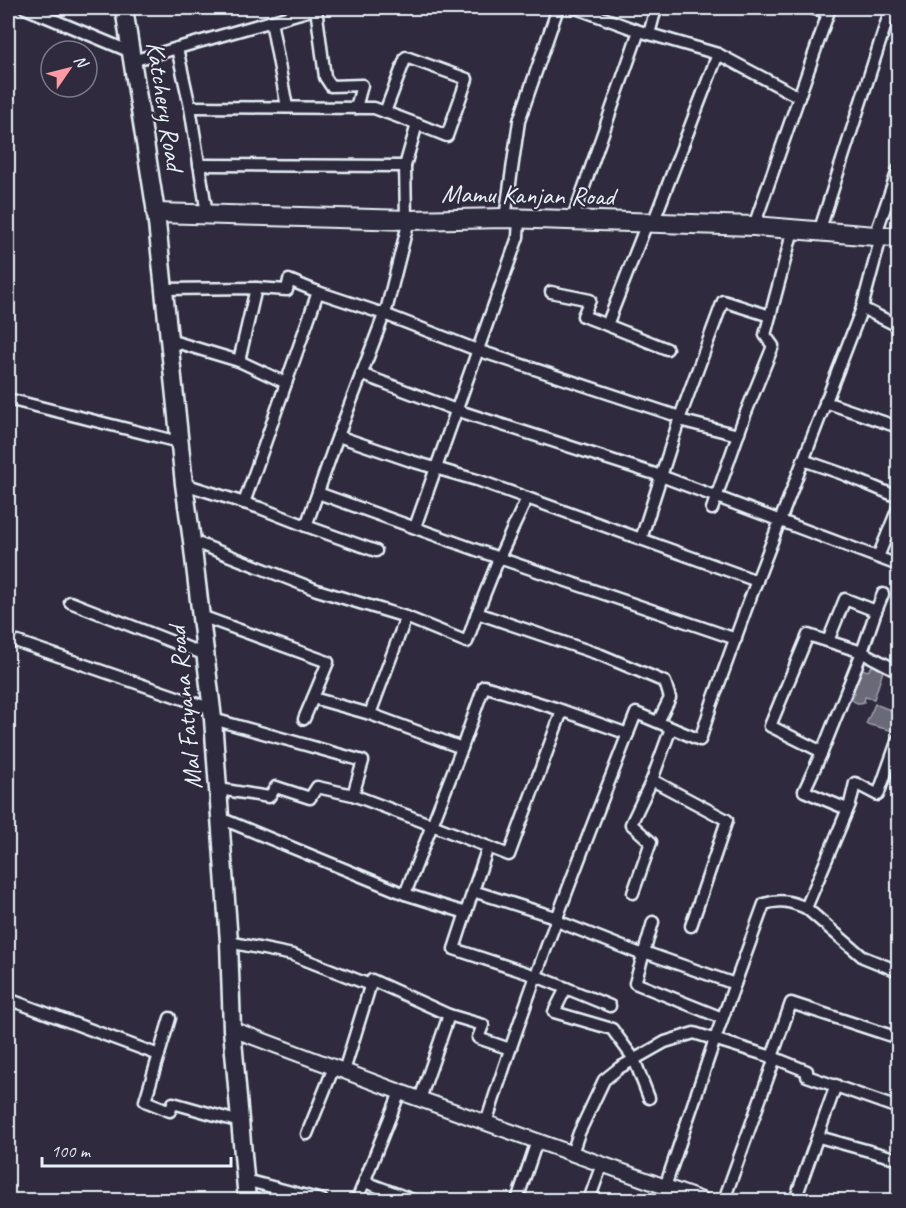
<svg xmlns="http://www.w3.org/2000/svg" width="906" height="1208" font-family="Caveat,sans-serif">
<rect width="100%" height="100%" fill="#2f2a3d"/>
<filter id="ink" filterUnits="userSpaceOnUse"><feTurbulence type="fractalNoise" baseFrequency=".0167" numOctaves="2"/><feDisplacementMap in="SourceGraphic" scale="12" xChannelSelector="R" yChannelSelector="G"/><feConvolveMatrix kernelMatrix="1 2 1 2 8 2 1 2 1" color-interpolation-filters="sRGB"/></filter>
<g filter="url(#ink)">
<g fill="#696978" stroke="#9c9fab" stroke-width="1.5">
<path d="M873,665L883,671L874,699L865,697L864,702C858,704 855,703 851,699L855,693L848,687L857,671L862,669L868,671Z"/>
<polygon points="875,704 898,713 898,718 894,731 866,724"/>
</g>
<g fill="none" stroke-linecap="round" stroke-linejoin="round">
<g stroke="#e8f1f8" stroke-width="15">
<g id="minor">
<polyline points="25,8 131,52"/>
<polyline points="316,8 325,77 331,86 362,85 356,108"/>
<polyline points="576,8 639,31 718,54 799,97 754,226"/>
<polyline points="812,8 828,13"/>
<polyline points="271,21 287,107"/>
<polyline points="649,34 656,8"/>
<polyline points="177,48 190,107 207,214"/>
<polyline points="132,61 318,8"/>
<polyline points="799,97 830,8"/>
<polyline points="190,107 374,108 417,124 405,166 406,219"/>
<polyline points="385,112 406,57 467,79 447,136 417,124"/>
<polyline points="199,165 405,166"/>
<polyline points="505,218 519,121 558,8"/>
<polyline points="572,221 639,31"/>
<polyline points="647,223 607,325 667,349"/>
<polyline points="653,223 718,54"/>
<polyline points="819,232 891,8"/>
<polyline points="875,236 898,170"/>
<polyline points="256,288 287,290 289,280 318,292 384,314 477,350 680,417"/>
<polyline points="163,289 256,288 239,361"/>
<polyline points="551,292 590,300 583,316 607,325"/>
<polyline points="862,308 898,326"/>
<polyline points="169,340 239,361 286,383"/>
<polyline points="361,374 456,410 661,476 898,565"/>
<polyline points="8,399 179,442"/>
<polyline points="825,402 898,427"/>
<polyline points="679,420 738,435"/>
<polyline points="338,436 411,461 480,481 757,581"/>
<polyline points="803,460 843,474 898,497"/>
<polyline points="184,484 260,508 306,526"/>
<polyline points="527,498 499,558 736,639"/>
<polyline points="244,503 318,292"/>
<polyline points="712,509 745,415 773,346 765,335 793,230"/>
<polyline points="415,527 518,237 519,219"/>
<polyline points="641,539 680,417 723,301 770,316"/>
<polyline points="192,541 317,590 406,617 467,642 477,613 499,558 318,493"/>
<polyline points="376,551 306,526 335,444 387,307 409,220"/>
<polyline points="878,557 898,508"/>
<polyline points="883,594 876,611 862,652 898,671"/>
<polyline points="70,602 206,655"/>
<polyline points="477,613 601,655 665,682 670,698 658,722"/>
<polyline points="201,616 328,662 313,698 370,714"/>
<polyline points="406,617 370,714 462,748 484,686 555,708 628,734"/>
<polygon points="808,635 862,652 822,752 770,726"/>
<polyline points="828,641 845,599 876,611"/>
<polyline points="18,642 212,709"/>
<polyline points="213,719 363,761 353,795 317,787 310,798 276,787 269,797 219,789"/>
<polyline points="304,719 313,698"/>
<polyline points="898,739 878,795 855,783 850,804 806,908 863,957 898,971"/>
<polyline points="822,752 804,791 847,809"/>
<polyline points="652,780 671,728"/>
<polyline points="353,795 432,825 462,748"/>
<polyline points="220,818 405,894 432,825 509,855 562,711"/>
<polyline points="473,891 488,847"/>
<polyline points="633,893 651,842 631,824 652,780 727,820 691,926"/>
<polyline points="405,894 466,913"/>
<polyline points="558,918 473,891 454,949 536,976 566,988 554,1012 612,1029 634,1059 649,1098"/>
<polyline points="557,921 643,955"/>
<polyline points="653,922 635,983 722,1018"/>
<polyline points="229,942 293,955 370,985"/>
<polyline points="644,952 735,984"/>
<polyline points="566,988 610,1006"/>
<polyline points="8,999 159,1055"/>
<polyline points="449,1015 483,1025 478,1038 510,1049"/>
<polyline points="170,1018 145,1101 170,1111 173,1103 240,1122"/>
<polyline points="772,1057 791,1003 898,1038"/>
<polyline points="344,1071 372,980 449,1015 420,1099"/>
<path d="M486,1123C530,984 583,848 636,713L700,740L712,703L746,609L862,308L881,237"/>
<polyline points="307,1134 334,1067"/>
<polyline points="819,1137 898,1159"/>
<polyline points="572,1153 579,1133 604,1080 619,1068 665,1042 694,1033 772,1057 807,1071 807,1076 898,1108"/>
<polyline points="245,1180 322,1200"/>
<polyline points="365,1182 413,1200"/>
<path d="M665,1187L715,1039L764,904C780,899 790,901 806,908"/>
<polyline points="357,1200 400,1092"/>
<polyline points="517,1200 537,1141"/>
<polyline points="589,1200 602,1164"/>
<polyline points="724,1200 775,1058"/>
<polyline points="795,1200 836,1085"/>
</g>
</g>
<g stroke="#e8f1f8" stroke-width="18">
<polyline id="tertiary" points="232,1029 400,1092 702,1200"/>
</g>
<g stroke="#e8f1f8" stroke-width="21">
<polyline id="secondary" points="124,8 156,213 184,484 192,541 213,719 229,942 232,1029 247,1200"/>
</g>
<g stroke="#e8f1f8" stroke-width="22">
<polyline id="primary" points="156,213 409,220 505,218 754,226 875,236 898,237"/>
</g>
<use href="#minor" stroke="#2f2a3d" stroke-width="10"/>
<use href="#tertiary" stroke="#2f2a3d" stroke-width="14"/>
<use href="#secondary" stroke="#2f2a3d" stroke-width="16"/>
<use href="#primary" stroke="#2f2a3d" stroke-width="18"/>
</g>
</g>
<g text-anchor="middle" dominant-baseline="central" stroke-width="4.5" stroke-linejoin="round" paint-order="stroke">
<g font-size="26" fill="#e8f1f8" stroke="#2f2a3d">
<text transform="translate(165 106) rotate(81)">Katchery Road</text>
<text transform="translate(528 195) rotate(1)">Mamu Kanjan Road</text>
<text transform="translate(185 708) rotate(-96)">Mal Fatyana Road</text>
</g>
</g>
<rect width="906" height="1208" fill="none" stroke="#2f2a3d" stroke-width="30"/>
<rect x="15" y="15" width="876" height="1178" fill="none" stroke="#e8f1f8" stroke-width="2" filter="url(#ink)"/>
<g transform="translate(69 69) rotate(55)"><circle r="28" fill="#2f2a3d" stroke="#797a88" stroke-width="1.5"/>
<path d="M0-4.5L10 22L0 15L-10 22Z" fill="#ff9aa2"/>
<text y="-9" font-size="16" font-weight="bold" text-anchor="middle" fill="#e8f1f8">N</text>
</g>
<path d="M42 1157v9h189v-9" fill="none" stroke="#e8f1f8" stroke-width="3"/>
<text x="51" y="1157" font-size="18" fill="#e8f1f8" stroke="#2f2a3d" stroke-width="4.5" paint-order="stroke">100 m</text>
</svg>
